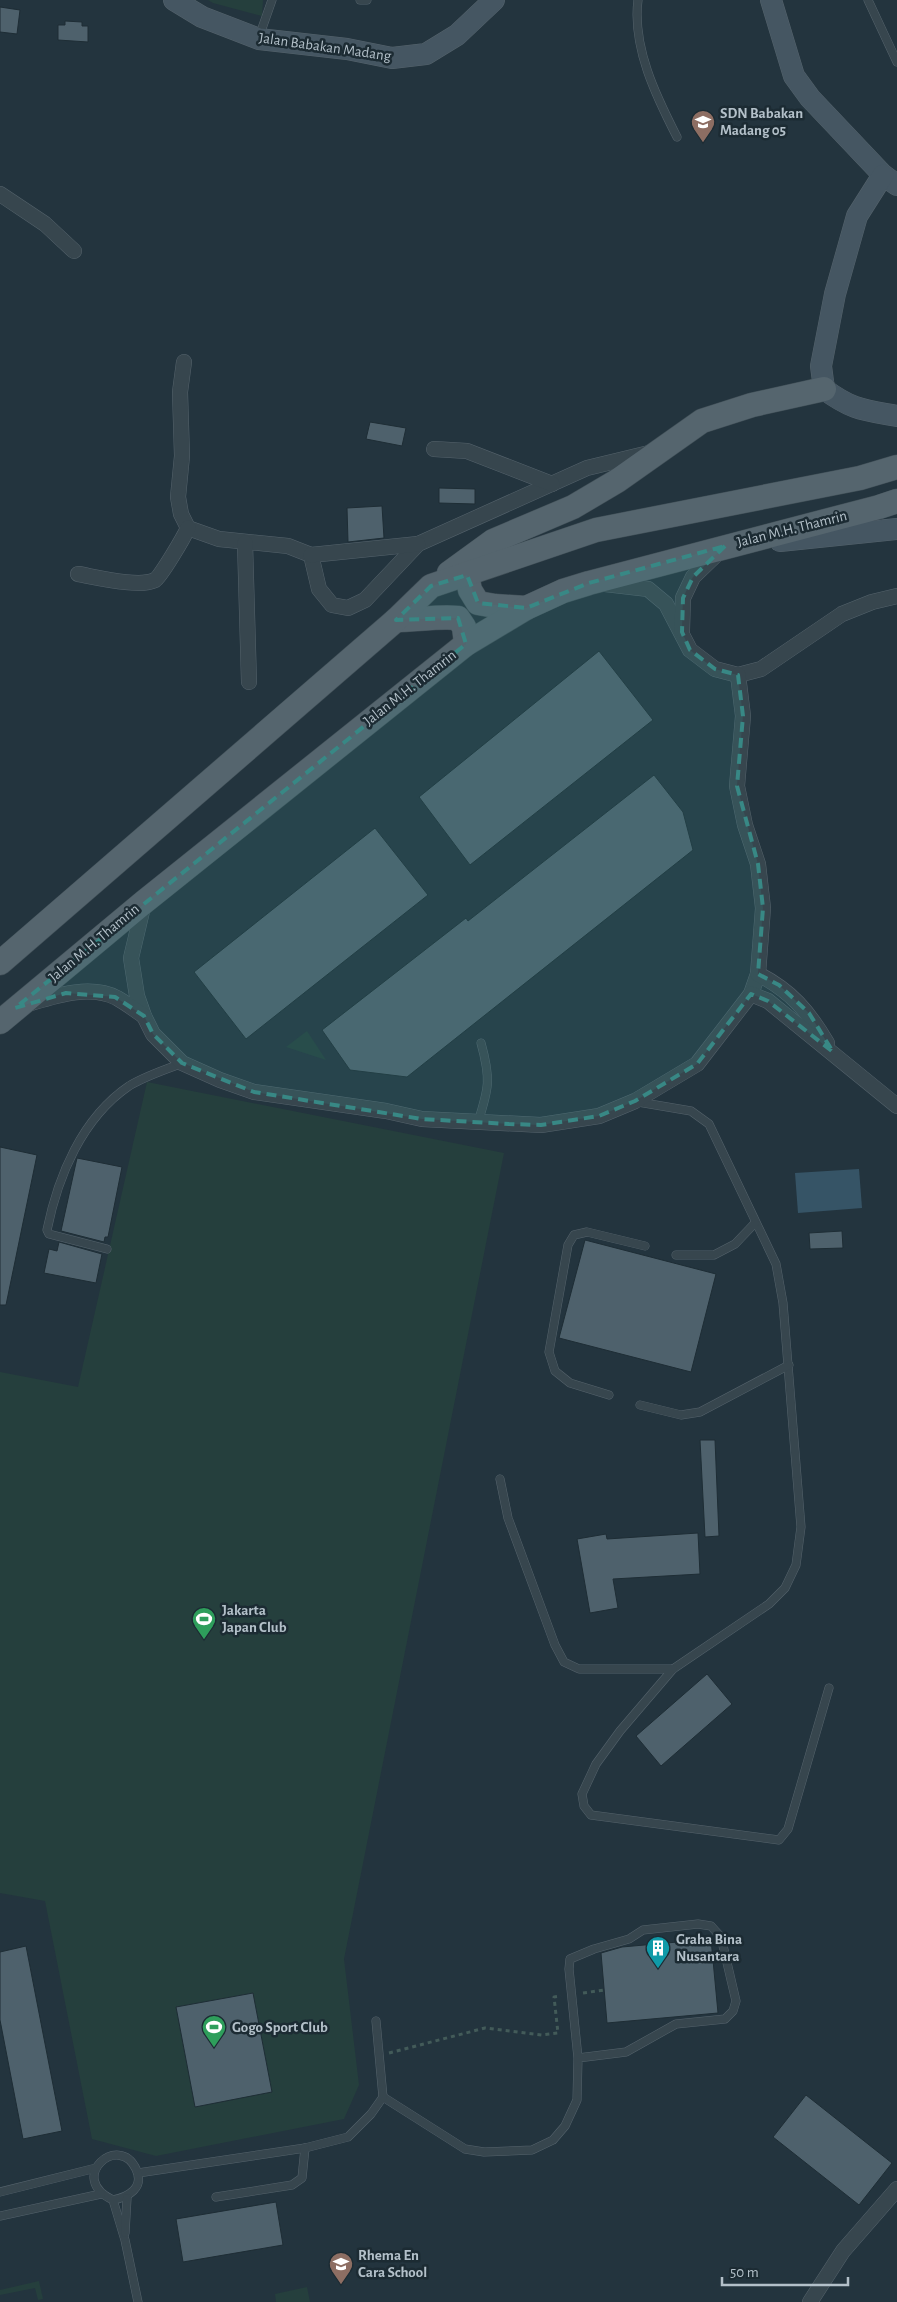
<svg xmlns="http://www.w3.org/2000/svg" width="897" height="2302" font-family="'Alegreya Sans',sans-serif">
<rect width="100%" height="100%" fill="#23343e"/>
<g fill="#253f3d">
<polygon points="208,0 263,0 262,16 213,3"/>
<polygon points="307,1031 326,1060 286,1047"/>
<polygon points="147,1082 504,1153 344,1959 359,2085 344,2119 156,2156 92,2139 45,1901 0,1893 0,1372 78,1387"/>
<polygon points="39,2281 43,2299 38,2300 35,2288 0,2295 0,2290"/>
<polygon points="307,2287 310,2302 276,2302 275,2294"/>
</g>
<polygon fill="#365466" points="859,1169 862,1208 798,1213 795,1173"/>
<g fill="#4e616c" stroke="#1e2d35">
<polygon points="0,7 20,10 17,34 0,32"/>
<polygon points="65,21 82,22 82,26 88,26 88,42 58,40 58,25 65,25"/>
<polygon points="370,422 406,428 402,446 366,439"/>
<polygon points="439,488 475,489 475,504 439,503"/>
<polygon points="382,506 384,538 348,542 347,508"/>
<polygon points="599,651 653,720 470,865 419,797"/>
<polygon points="654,775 683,812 693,850 407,1077 350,1070 322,1030 466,918 468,921"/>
<polygon points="375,828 428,895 246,1039 194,972"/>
<polygon points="0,1147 37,1155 6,1305 0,1305"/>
<polygon points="77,1158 122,1167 108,1237 105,1237 104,1242 61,1231"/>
<polygon points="842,1231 843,1248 810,1249 809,1233"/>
<polygon points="585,1240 716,1274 691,1372 559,1338"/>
<polygon points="59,1242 102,1254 96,1283 44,1273 49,1249 57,1251"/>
<polygon points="700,1440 715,1440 719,1536 705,1537"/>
<polygon points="698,1533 700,1574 613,1579 618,1608 590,1613 577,1539 606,1534 607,1539"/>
<polygon points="707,1674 732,1704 661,1766 636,1736"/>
<polygon points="711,1939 718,2013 607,2023 601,1953 622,1947"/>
<polygon points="26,1946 62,2131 23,2139 0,2020 0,1952"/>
<polygon points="253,1993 272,2092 195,2107 176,2007"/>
<polygon points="806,2095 892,2163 859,2205 773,2137"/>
<polygon points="276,2202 283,2245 183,2262 176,2219"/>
</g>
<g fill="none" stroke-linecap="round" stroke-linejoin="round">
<g stroke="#55636c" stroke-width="9">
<g id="lane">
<polyline points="360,0 367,0"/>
<path d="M638,0C632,47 656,96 677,137"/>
<polyline points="868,0 897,62"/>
<polyline points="259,37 272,0"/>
<polyline points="638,1102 691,1111 709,1124 776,1264 783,1303 801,1527 796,1565 785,1588 769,1604 673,1669 620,1731 596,1764 582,1794 584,1806 591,1815 779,1840 788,1829 829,1688"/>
<path d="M478,1122C489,1088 491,1079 481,1043"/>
<path d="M107,1249L49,1234L47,1230C58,1176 82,1118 129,1086C145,1076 165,1070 182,1063"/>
<polyline points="676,1255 714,1255 735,1244 755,1223"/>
<polyline points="609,1395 570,1383 555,1371 549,1352 568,1245 574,1235 587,1232 645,1246"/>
<polyline points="640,1405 681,1415 700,1412 789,1365"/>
<polyline points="500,1479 508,1518 555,1645 564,1662 579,1669 673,1669"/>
<polyline points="383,2097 465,2149 484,2152 532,2150 553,2140 565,2126 577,2100 578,2058 569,1969 570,1959 594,1949 629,1939 643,1930 698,1924 711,1926 721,1937 736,2001 733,2011 725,2019 676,2024 626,2052 578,2058"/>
<polyline points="138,2173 305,2148 348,2137 371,2114 383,2097 376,2021"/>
<polyline points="0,2192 96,2168"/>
<polyline points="216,2197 292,2185 302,2178 305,2148"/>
<path d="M113,2200C128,2197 145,2188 136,2169C119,2132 66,2178 113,2200L125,2240L138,2302"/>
<polyline points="0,2216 101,2194"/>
<polyline points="125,2233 127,2198"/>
</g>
</g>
<g stroke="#55636c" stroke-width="16">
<g id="street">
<polyline points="0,194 45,224 74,251"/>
<polyline points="184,362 180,392 182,456 178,497 181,514 188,528 219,539 288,546 311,555 319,589 332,605 348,608 365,600 418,544 587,468 649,453"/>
<polyline points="434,449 467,451 552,484"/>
<polyline points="245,543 249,682"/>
<polyline points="311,555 418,544"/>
<path d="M78,574C96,577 139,588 155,580C161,576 184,537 188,528"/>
<polyline points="605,584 648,589 666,604 690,650 715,669 738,675 761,669 842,614 872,602 897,596"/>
<polyline points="682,630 683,598 693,577 719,552"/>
<polyline points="144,903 131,958 137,996 144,1016 153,1034 182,1063 220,1080 254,1092 386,1111 422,1119 541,1125 599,1116 635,1101 697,1064 751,994 758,974 763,908 758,864 745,825 737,786 743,716 738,675"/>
<path d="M758,974C791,991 808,1011 827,1043"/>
<polyline points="751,994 768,1001 897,1106"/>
<path d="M28,1004C55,996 90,984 117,998C126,1003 135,1010 144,1016"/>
<polyline points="810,2302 843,2251 897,2189"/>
</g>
</g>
<g stroke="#55636c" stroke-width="22">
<g id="secondary">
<polyline points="174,0 202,17 259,39 347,49 392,58 426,54 457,35 494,0"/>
<polyline points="771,0 794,76 810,98 883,175 897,185"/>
<path d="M883,175L857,216L835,294L821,366L824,389C852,410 864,410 897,416"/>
<polyline points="780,541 897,529"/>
</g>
</g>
<g stroke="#404f57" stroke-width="25">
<g id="primary">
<polyline points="449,573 493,541 573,507 617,481 702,421 752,405 824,389"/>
<polyline points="467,575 470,590 478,603 495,606 526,608"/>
<path d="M396,620C416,620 439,616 458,618L464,627L466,644"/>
<polyline points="0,963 396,620 431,586 596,530 860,478 897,467"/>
<polyline points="0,1022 144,902 466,644 526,608 563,591 589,583 879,507 897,501"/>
</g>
</g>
<g stroke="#435b59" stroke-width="3" stroke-dasharray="4 4" stroke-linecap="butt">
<polyline points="583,1993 604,1990"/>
<polyline points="389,2053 485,2028 542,2035 558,2033 554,1997 561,1996"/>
</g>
<use href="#lane" stroke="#37464e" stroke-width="8"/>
<use href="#street" stroke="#37464e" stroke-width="15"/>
<use href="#secondary" stroke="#455662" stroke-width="21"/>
<use href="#primary" stroke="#55656e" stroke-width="24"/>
</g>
<path fill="#388885" fill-opacity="0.2" stroke="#388885" stroke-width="4" stroke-dasharray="10 6" stroke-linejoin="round" d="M725,546L693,577L683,598L682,632L690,650L715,669L738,675L743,716L737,786L758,864L763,908L758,974L779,985L809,1013L833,1052L768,1001L751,994L697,1064L635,1101L599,1116L541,1125L509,1124L422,1119L254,1092L182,1063L153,1034L144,1016L115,997L66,993L15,1008L466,644L458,618L396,620L431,586L467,575L478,603L526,608L589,583Z"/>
<defs>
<g id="school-pin" transform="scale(1.25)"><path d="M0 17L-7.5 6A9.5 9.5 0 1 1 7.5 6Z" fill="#8d6e63" stroke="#1c2b33"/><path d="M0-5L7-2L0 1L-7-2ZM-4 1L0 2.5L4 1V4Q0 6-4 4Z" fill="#fff"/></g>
<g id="stadium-pin" transform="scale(1.25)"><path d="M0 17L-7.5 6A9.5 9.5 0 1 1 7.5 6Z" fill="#2e9e5b" stroke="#1c2b33"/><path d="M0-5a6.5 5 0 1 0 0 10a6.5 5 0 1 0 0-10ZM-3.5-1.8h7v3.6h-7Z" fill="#fff"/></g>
<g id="building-pin" transform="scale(1.25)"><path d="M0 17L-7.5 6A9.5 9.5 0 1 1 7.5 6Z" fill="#0f9aa8" stroke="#1c2b33"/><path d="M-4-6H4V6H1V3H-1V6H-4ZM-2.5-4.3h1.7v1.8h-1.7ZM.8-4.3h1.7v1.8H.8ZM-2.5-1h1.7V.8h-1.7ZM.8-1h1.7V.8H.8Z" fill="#fff"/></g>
</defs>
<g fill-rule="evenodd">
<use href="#school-pin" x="703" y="122"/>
<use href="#stadium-pin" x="204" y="1619"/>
<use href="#building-pin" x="658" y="1948"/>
<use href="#stadium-pin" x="214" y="2027"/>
<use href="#school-pin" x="341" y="2264"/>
</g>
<g text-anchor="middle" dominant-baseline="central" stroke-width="5" stroke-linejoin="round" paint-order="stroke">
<g font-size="15" fill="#b3c0c9" stroke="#1c2b33">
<text transform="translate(325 47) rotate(8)">Jalan Babakan Madang</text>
<text transform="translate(792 529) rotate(-14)">Jalan M.H. Thamrin</text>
<text transform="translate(410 688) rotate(-38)">Jalan M.H. Thamrin</text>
<text transform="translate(94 943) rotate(-40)">Jalan M.H. Thamrin</text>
</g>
<g font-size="15" font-weight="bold" fill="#b3c0c9" stroke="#1c2b33" text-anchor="start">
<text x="720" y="113">SDN Babakan<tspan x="720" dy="17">Madang 05</tspan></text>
<text x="222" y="1610">Jakarta<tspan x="222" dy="17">Japan Club</tspan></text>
<text x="676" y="1939">Graha Bina<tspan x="676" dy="17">Nusantara</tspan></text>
<text x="232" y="2027">Gogo Sport Club</text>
<text x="358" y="2255">Rhema En<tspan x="358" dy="17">Cara School</tspan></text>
</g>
</g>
<path d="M722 2277v8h126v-8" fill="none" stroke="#b3c0c9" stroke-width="2.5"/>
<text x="730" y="2277" font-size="15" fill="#b3c0c9" stroke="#1c2b33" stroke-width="4" paint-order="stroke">50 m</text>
</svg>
